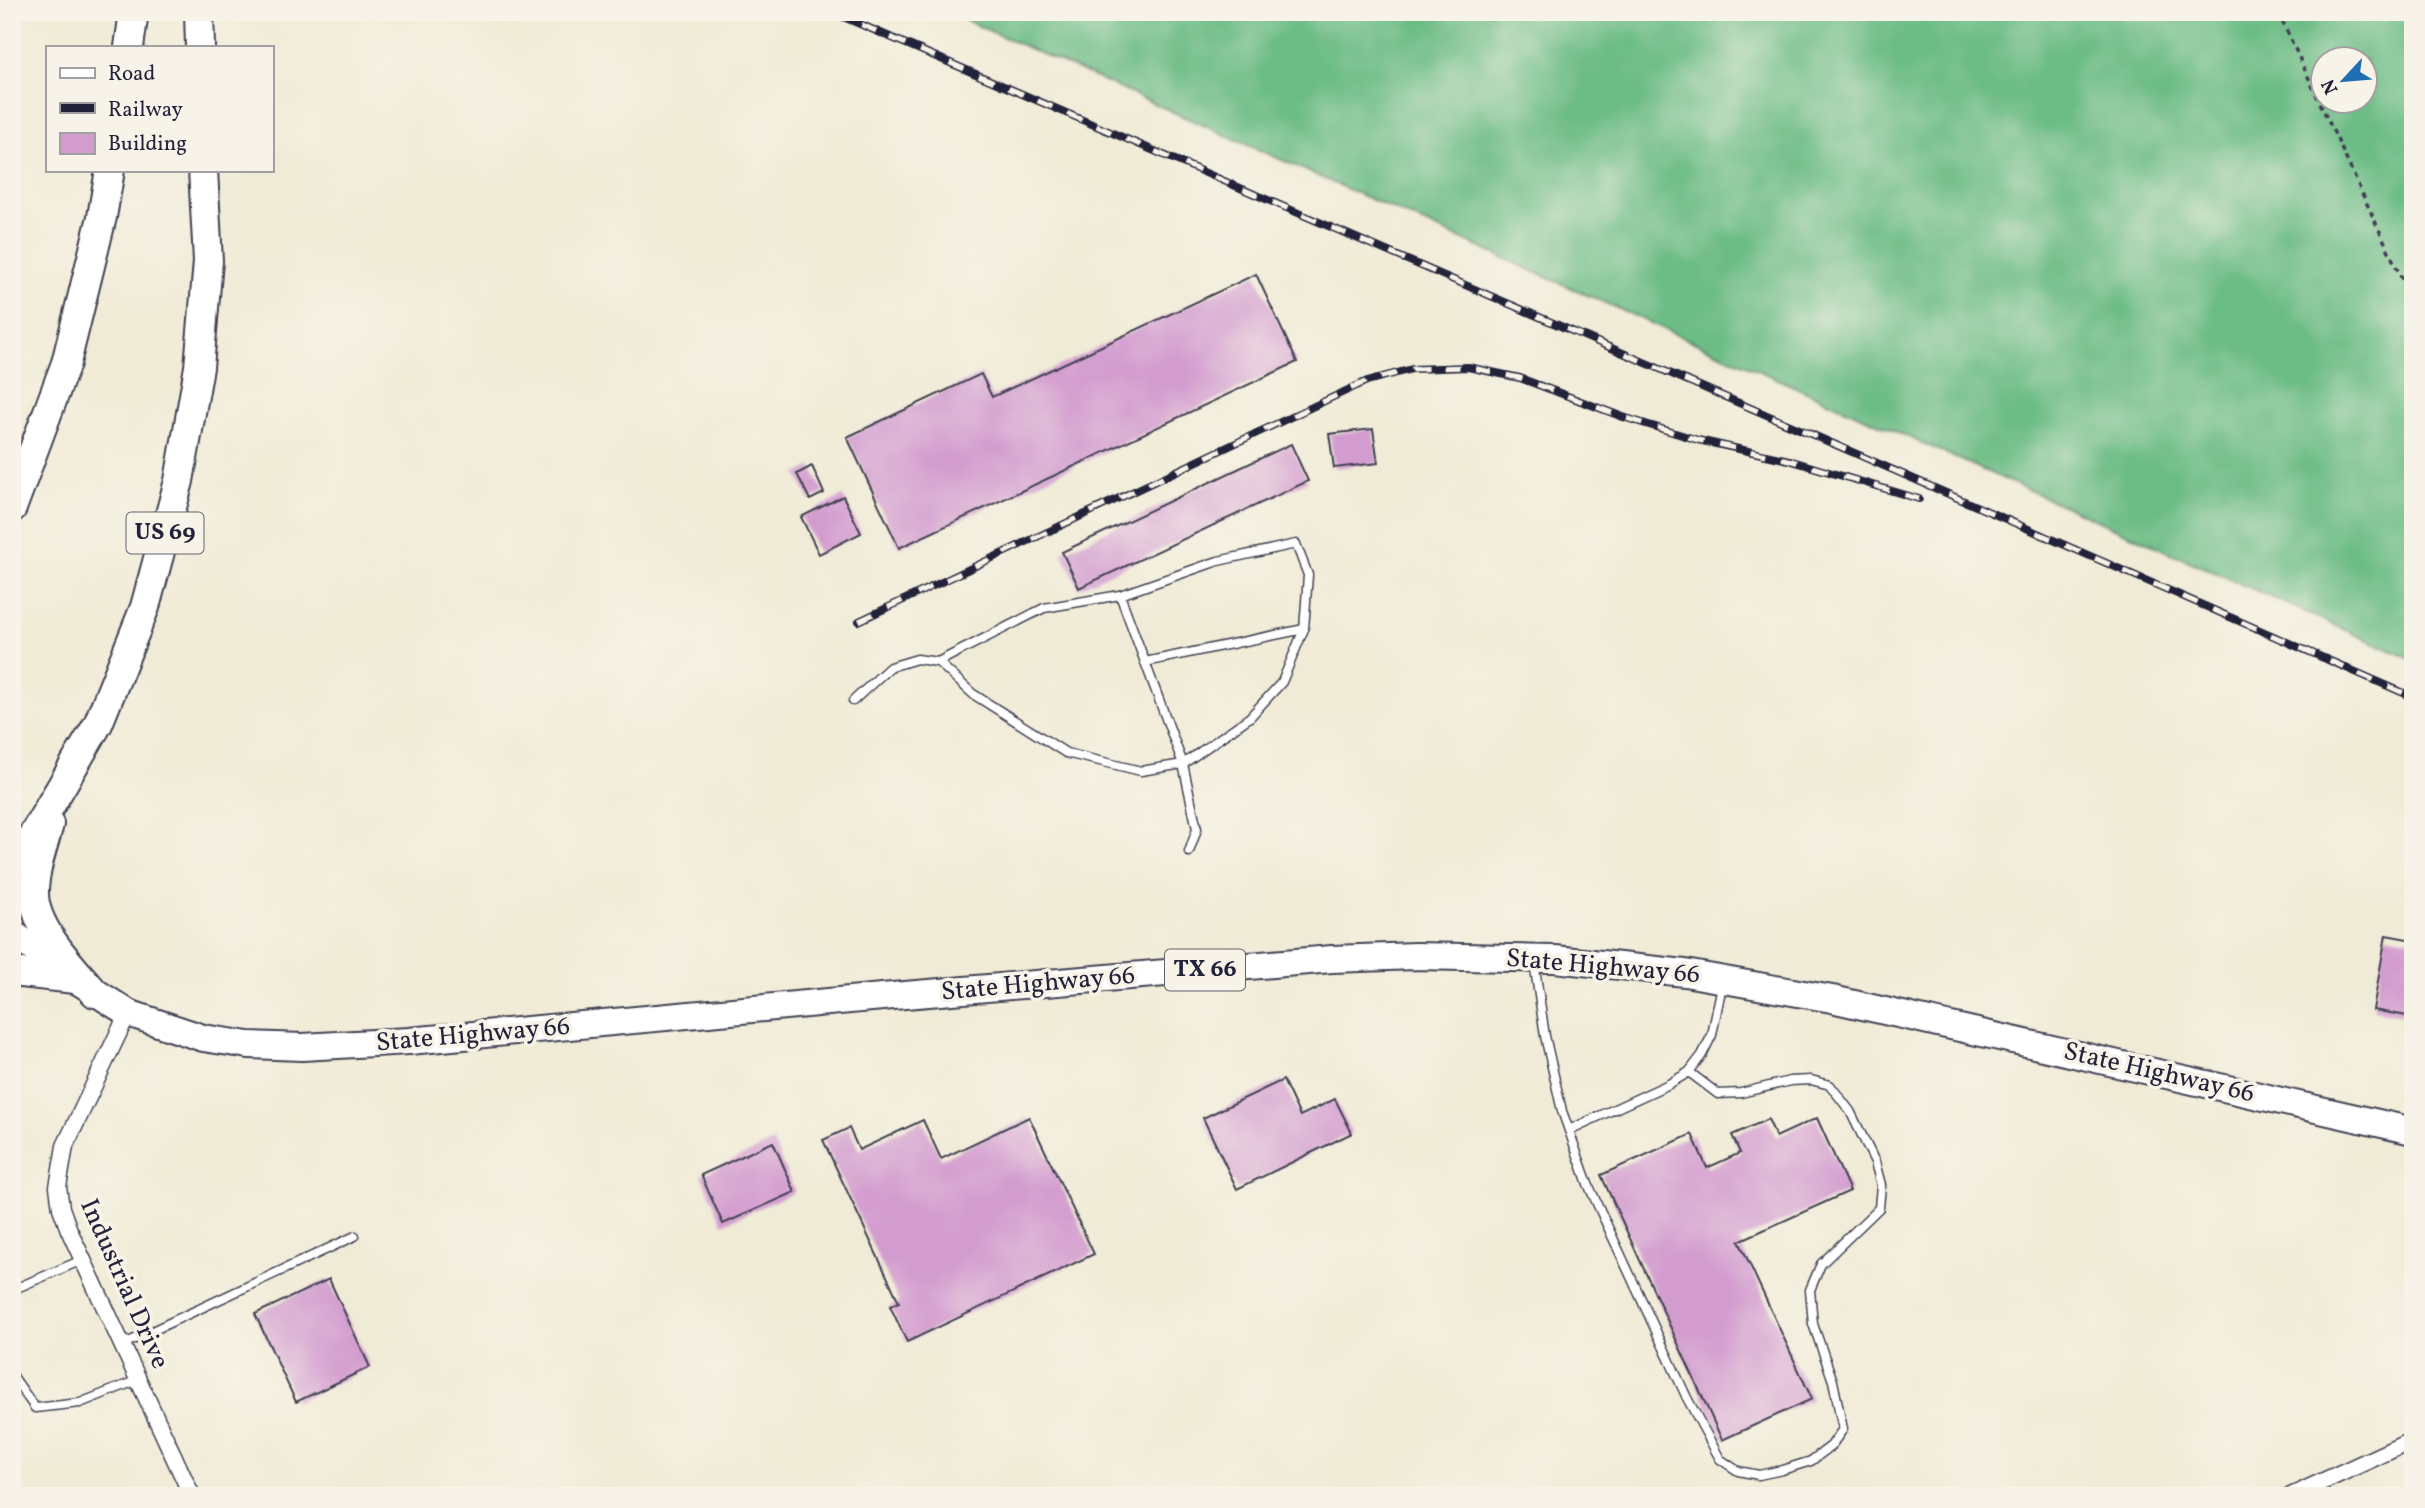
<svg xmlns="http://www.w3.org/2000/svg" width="2425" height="1508" font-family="Vollkorn,serif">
<rect width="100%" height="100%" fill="#f7f3e8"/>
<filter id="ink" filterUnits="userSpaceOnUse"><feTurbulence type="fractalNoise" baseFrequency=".0143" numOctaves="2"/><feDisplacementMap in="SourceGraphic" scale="14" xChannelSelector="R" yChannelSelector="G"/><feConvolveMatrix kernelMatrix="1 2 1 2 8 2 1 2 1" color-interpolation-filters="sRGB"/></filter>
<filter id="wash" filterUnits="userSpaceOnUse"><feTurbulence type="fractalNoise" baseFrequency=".00686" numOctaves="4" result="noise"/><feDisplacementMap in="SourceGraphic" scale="28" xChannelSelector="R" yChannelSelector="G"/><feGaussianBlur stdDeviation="1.57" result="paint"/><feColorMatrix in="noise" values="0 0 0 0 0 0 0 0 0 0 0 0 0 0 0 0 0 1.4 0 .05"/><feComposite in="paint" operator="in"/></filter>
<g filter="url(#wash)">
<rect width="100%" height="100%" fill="#f0ebd6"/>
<path fill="#6cbc85" stroke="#476f60" stroke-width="2" fill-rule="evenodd" d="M981,12H2413V660L965,20ZM2324,60H2366V102H2324Z"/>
<g id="blocks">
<g fill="#d39ccf">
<polygon points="1256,274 1297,362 899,548 847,437 981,374 992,397"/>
<polygon points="1373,429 1378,463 1334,468 1329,434"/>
<polygon points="1291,444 1308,481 1079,588 1062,552"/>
<polygon points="812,466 824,493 810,500 797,474"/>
<polygon points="843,496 861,533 819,554 801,517"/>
<polygon points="2386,935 2413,940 2413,1017 2373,1010"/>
<polygon points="1283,1080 1300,1116 1335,1099 1352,1133 1237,1189 1203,1118"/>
<polygon points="1029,1117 1094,1254 907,1342 890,1306 899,1302 823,1140 849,1128 859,1150 923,1120 941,1159"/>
<polygon points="1817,1118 1850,1191 1739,1241 1812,1399 1722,1440 1601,1175 1692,1134 1707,1168 1740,1153 1732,1135 1768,1119 1776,1137"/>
<polygon points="773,1142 795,1192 723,1224 701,1175"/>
<polygon points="329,1279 370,1367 296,1402 255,1314"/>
</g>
</g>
</g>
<g filter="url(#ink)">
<use href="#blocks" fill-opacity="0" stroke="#414052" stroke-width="2"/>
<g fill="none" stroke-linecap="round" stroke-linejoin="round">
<g stroke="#414052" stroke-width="11">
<g id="service">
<polyline points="938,662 1044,608 1120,595"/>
<polyline points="1145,662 1304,629"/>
<polyline points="853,701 890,667 917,659 938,662 973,694 1066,753 1141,771 1183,764 1250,717 1282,682 1304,629 1308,575 1296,544 1218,561 1120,595 1183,764 1197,829 1189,852"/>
<polyline points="1534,962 1545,1036 1562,1111 1588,1184 1687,1398 1720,1459 1738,1471 1759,1475 1782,1470 1811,1461 1831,1446 1843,1429 1833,1381 1813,1324 1810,1290 1821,1264 1879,1208 1881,1185 1875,1162 1850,1111 1830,1085 1811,1080 1790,1081 1741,1093 1718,1094 1689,1072"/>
<polyline points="1569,1130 1669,1084 1689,1072 1702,1055 1712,1035 1722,985"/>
<polyline points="12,1290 82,1260"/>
<polyline points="122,1345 355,1236"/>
<polyline points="12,1375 35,1408 80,1403 138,1380"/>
</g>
</g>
<g stroke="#414052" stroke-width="19">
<g id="minor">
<polyline points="128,1013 65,1146 58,1187 61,1208 69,1230 192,1496"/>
<polyline points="2291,1496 2413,1440"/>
</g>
</g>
<g stroke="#414052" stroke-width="30">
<polyline id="primary" points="12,933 75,979 128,1013 203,1038 249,1045 302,1047 409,1041 893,996 1332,959 1416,956 1555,959 1685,973 1832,999 2413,1131"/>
</g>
<g stroke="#414052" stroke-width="32">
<g id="trunk">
<polyline points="199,12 200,47"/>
<polyline points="129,47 134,12"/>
<polyline points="12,508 66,363 102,217 110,170"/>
<path d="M49,824C43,847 34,870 34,893C34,929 73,967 95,993"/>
<polyline points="12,864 33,835 98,724 145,607 179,481 199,367 208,261 203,170"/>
<polyline points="12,972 75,979"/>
</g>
</g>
<polyline stroke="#414052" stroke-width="3.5" stroke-dasharray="5 5" stroke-linecap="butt" points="2278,12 2413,303"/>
<use href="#service" stroke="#fff" stroke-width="8"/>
<use href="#minor" stroke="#fff" stroke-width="16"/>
<use href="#primary" stroke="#fff" stroke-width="26"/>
<use href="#trunk" stroke="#fff" stroke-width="28"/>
<g stroke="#22223b" stroke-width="8">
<g id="rail">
<polyline points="832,12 1804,431 2413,697"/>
<polyline points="859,621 1367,381 1412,369 1468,367 1520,378 1623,417 1698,440 1789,460 1919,499"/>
</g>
</g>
<use href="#rail" stroke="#f7f3e8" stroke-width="5" stroke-dasharray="16" stroke-linecap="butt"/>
</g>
</g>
<g text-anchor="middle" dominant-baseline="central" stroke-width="7" stroke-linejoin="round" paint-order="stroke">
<g fill="#f7f3e8" stroke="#62616f" stroke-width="2">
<rect x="126.5" y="512.5" width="77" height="41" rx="5"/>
<rect x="1165" y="949.5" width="80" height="41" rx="5"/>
</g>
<g font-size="24" font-weight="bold" fill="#22223b">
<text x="165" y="533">US 69</text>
<text x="1205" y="970">TX 66</text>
</g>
<g font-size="26" fill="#22223b" stroke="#f7f3e8">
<text transform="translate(1603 967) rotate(5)">State Highway 66</text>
<text transform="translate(1038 984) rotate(-5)">State Highway 66</text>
<text transform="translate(473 1035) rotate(-5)">State Highway 66</text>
<text transform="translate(2159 1073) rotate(13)">State Highway 66</text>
<text transform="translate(124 1284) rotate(66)">Industrial Drive</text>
</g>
</g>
<rect width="2425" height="1508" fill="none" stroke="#f7f3e8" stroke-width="42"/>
<rect x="46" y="46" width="228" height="126" fill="#f7f3e8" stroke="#a29fa3" stroke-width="2"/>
<rect x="60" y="68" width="35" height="10" fill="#ffffff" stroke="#a29fa3" stroke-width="2"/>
<text x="108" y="80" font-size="21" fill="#22223b">Road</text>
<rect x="60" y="103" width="35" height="10" fill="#22223b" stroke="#a29fa3" stroke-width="2"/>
<text x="108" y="116" font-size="21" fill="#22223b">Railway</text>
<rect x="60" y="133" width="35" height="21" fill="#d39ccf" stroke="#a29fa3" stroke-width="2"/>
<text x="108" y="150" font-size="21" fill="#22223b">Building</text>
<g transform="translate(2344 80) rotate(244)"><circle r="33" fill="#f7f3e8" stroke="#a29fa3" stroke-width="2"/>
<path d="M0-5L12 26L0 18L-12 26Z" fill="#1f6fb2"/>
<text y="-10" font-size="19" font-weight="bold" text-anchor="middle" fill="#22223b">N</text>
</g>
</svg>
